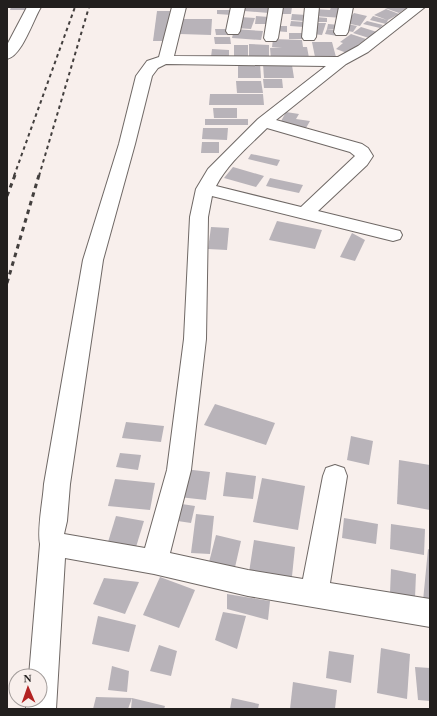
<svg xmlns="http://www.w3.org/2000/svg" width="437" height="716" font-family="Georgia,serif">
<rect width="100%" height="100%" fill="#f8efec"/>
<g fill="#b8b3b9">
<polygon points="11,7 29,7 27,10 10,10"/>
<polygon points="245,7 263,7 271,8 269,13 244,11"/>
<polygon points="278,7 292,7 291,14 277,14"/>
<polygon points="331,7 343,7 343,18 314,16 315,9 330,10"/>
<polygon points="387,7 408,7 399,13 385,8"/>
<polygon points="386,9 399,14 388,20 386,24 370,20 373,16 387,20 374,15"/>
<polygon points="217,10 233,10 232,15 217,14"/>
<polygon points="157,11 170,11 166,41 153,41"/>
<polygon points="354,13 367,16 360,26 346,23"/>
<polygon points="292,14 306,15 305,21 291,20"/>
<polygon points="256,16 269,17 268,24 255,24"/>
<polygon points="240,17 255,18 251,29 236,28"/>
<polygon points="316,17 327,18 327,22 316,22"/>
<polygon points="183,19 212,19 211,35 180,34"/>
<polygon points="291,21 305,22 304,27 290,26"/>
<polygon points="367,21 383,25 380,28 363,24"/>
<polygon points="314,23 326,23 322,35 312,34"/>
<polygon points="328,24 340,25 340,30 327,29"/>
<polygon points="347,24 357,26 353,32 343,30"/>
<polygon points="275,26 287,26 287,32 274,31"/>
<polygon points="361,27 377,32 369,38 353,33"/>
<polygon points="215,29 230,29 231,35 216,35"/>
<polygon points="234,29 263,31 261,40 232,38"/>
<polygon points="327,29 339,31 338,36 325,34"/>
<rect x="289" y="33" width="14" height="6"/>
<polygon points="351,34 366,39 347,53 336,49 343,43 340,42"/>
<polygon points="214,37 230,37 231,44 215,44"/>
<polygon points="273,39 302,40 303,47 307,47 309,58 271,59 270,48 282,47 272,47"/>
<polygon points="312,42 332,42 336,57 315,57"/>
<polygon points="249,44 269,45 269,59 249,59"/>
<rect x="234" y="45" width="14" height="12"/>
<polygon points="212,49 229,50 229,57 211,57"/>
<polygon points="238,63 260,63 261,78 238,78"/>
<polygon points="263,64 292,65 294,78 264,78"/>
<polygon points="263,79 282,79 283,88 264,88"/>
<polygon points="236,81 261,81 263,93 237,93"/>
<polygon points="210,94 263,94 264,105 209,105"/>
<polygon points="213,108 237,108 237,118 214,118"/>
<polygon points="286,112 299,114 296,119 310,121 306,128 280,123"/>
<rect x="205" y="119" width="43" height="6"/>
<polygon points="203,128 228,128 227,140 202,139"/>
<polygon points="202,142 219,142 219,153 201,153"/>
<polygon points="251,154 280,160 277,166 248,159"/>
<polygon points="233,167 264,176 256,187 224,178"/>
<polygon points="270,178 303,185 299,193 266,186"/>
<polygon points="277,221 322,230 315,249 269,240"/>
<polygon points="211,227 229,228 227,250 208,249"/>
<polygon points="352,233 365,240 355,261 340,257"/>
<polygon points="215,404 275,423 266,445 204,425"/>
<polygon points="126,422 164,426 161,442 122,438"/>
<polygon points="351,436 373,441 369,465 347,460"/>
<polygon points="120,453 141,455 138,470 116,467"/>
<polygon points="399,460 430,465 430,510 397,504"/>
<polygon points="184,469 210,472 206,500 179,497"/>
<polygon points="226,472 256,476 253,499 223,496"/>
<polygon points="262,478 305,486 298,530 253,522"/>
<polygon points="115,479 155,483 150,510 108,506"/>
<polygon points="175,503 195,506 191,523 171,520"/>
<polygon points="196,514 214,516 210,554 191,553"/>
<polygon points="116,516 144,521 136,547 108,542"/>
<polygon points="344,518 378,524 376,544 342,538"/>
<polygon points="391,524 425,529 424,555 390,549"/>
<polygon points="216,535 241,541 233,576 207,570"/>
<polygon points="254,540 295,547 291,586 248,579"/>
<polygon points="428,549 430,550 430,603 423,601"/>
<polygon points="391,569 416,574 415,598 390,593"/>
<polygon points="160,577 195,590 179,628 143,615"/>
<polygon points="104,578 139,582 125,614 93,604"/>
<polygon points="227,594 270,601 268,620 227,609"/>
<polygon points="223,612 246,616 237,649 215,640"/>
<polygon points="98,616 136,625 129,652 92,644"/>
<polygon points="159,645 177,651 171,676 150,671"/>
<polygon points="381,648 410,654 407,699 377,693"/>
<polygon points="329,651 354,655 351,683 326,678"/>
<polygon points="112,666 129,671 127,692 108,690"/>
<polygon points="415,667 430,668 430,701 418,700"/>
<polygon points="293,682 337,690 335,709 290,709"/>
<polygon points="96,697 132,698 128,709 93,709"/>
<polygon points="132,698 165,706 164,709 131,709"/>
<polygon points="232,698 259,704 258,709 230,709"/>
</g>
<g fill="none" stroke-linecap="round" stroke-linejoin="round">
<g stroke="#6f6865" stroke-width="2">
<g id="minor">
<path d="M27,7H41C33,20 22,56 7,59V45Z"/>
<path d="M172,7H186L174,56L338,57L358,46L409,7H425L368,52L346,64L276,120L362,144L368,148L373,156L367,165L318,211L400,231L402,235L400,239L393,241L212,196L208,217L206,339L191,470L170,553L248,570L303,579L323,476L326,468L335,465L344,468L347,476L330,583L430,599V627L248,596L154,574L65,558L56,709H26V700H40V676H29L40,544C37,528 43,501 44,484L83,260L119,144L136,76L147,61L159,57ZM166,64L326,66L258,119L208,169L196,189L190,217L184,339L167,470L145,548L64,534L67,521L70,484L103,260L135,144L152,76L158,68ZM267,128L350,152L355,156L301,207L216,186C228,163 249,146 267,128Z"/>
<polygon points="231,7 245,7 240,31 238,34 228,34 226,31"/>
<polygon points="269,7 283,7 278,38 276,41 266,41 264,38"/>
<polygon points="305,7 319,7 316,37 314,40 304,40 302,37"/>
<polygon points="339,7 353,7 348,32 346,35 336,35 334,32"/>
</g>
</g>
<use href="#minor" fill="#fff" fill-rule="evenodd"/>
<g stroke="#433f3e" stroke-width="2" stroke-dasharray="3.5 3.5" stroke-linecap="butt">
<polyline points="14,176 75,7"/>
<polyline points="39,176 89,7"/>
</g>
<g stroke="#433f3e" stroke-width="3" stroke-dasharray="4.5 4.5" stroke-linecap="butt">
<polyline points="7,196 15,175"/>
<polyline points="7,283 39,175"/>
</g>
</g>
<rect width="437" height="716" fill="none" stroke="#221f1e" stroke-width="16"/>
<g transform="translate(28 688) rotate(358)"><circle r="19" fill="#f8efec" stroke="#a29c9a"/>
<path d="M0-3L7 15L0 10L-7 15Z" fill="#b22222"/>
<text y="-6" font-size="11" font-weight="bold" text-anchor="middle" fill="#221f1e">N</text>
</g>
</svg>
